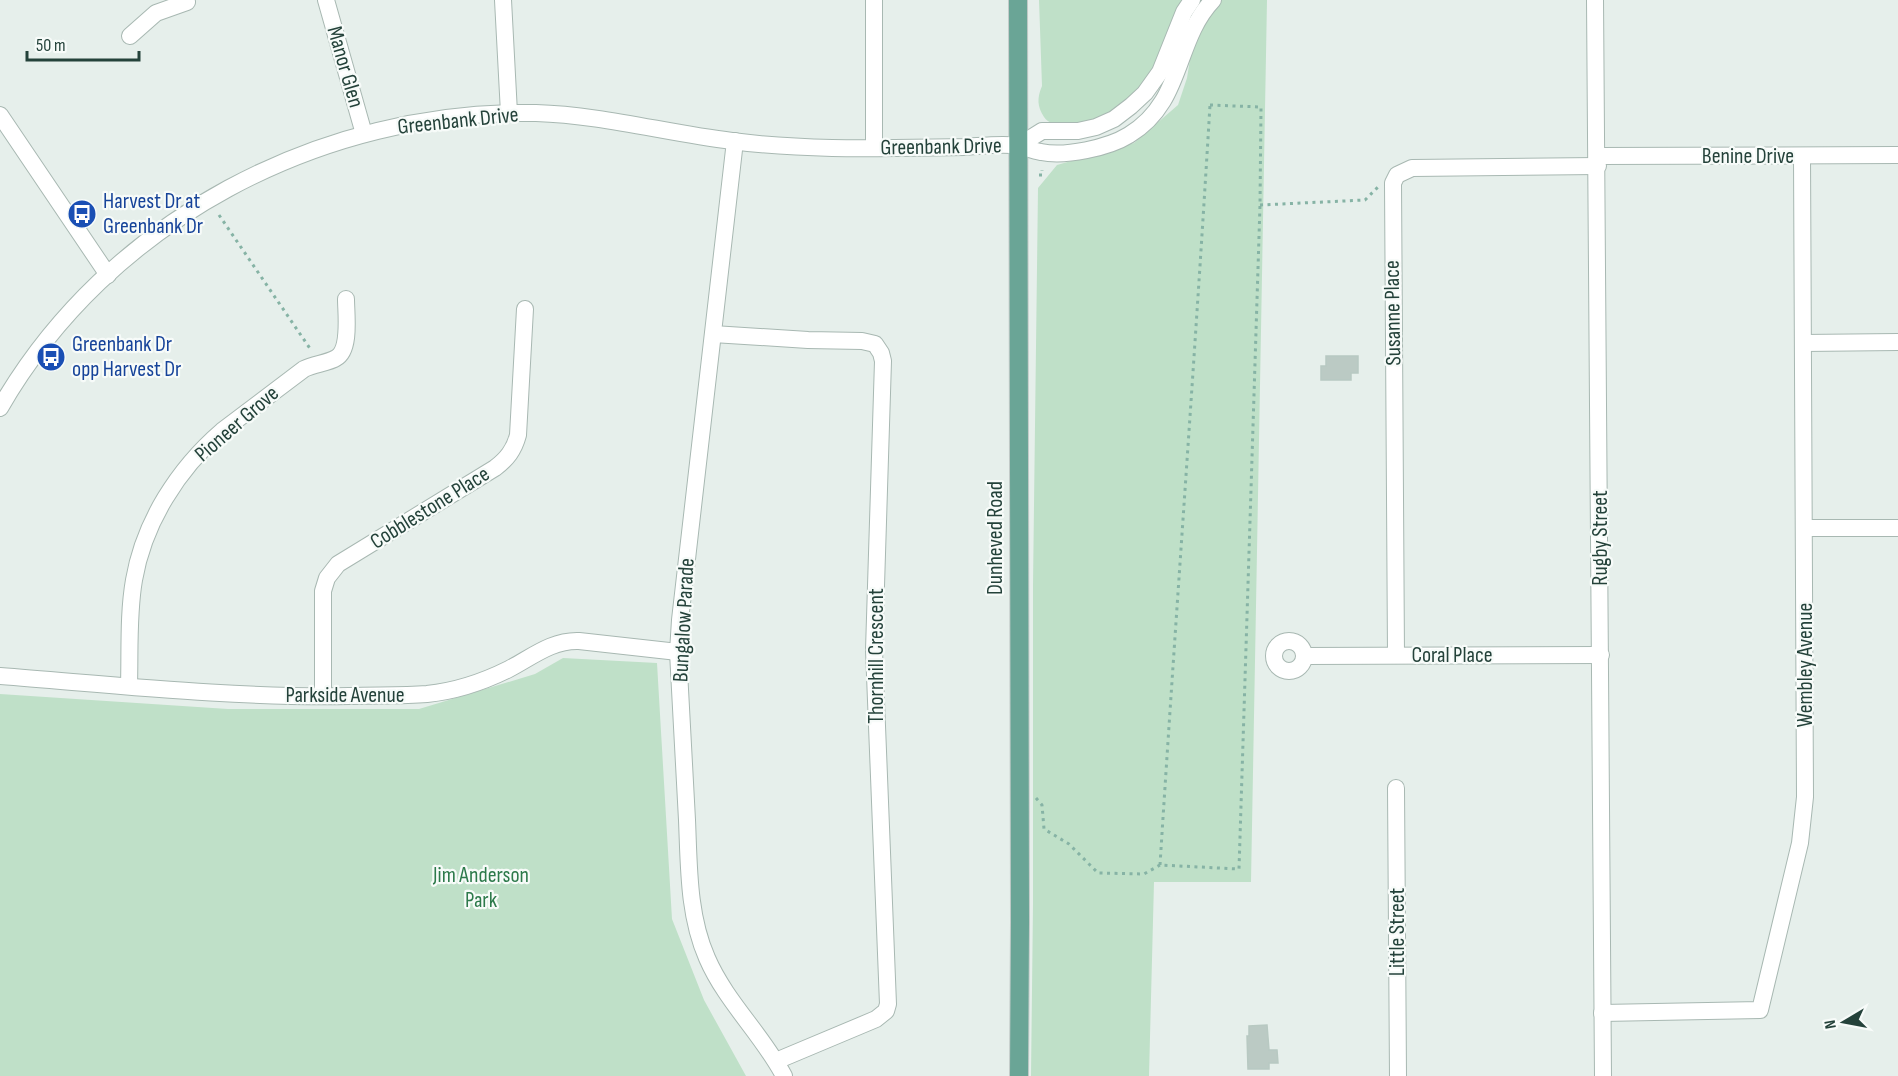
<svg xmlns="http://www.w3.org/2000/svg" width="1898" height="1076" font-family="'Sofia Sans Condensed',sans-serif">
<rect width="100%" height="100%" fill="#e6efeb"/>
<g fill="#bfe0c8">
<path d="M1039,0H1184C1173,25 1159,69 1140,87C1131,96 1119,107 1108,114C1094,123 1055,133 1044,117C1037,106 1037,98 1042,86Z"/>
<polygon points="1221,0 1267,0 1251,882 1154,882 1149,1076 1031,1076 1033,904 1033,585 1038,188 1057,165 1134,143 1178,105 1187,78 1191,53 1204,22"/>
<polygon points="563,658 657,663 672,919 704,1000 746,1076 0,1076 0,694 228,709 419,709 535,674"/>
</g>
<g fill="#bbcac4" stroke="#b8c9c2" stroke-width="1.5">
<polygon points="1326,356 1358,356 1358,373 1351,373 1351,380 1321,380 1321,366 1326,366"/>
<polygon points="1267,1025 1269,1050 1277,1050 1278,1063 1269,1063 1269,1069 1248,1069 1247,1036 1249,1036 1249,1026"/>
</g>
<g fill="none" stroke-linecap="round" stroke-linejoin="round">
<g stroke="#a8b8b2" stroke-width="18">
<g id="minor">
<polyline points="326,0 364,134"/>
<polyline points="503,0 509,113"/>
<polyline points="874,0 874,148"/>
<polyline points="1595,0 1603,1076"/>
<polyline points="130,36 156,13 187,2"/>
<polyline points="0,115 108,275"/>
<path d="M735,141L680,620L678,652C681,708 684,764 687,820C689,866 688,915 707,958C726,1002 762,1034 784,1076"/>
<polyline points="1018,146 1042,131 1078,131 1096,127 1114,119 1131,106 1145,93 1160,72 1184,12 1192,0"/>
<polyline points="1598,156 1898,155"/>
<polyline points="713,334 808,340 862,341 875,344 881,353 883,361 874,650 888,1004 886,1011 876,1019 776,1061"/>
<polyline points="1803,343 1898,342"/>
<path d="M0,408C108,220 322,109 536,113C602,115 666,133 732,141C808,151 887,148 964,147C982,146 1003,143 1020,146C1027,148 1034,151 1041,152C1065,157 1108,148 1129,135C1184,102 1174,41 1213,0"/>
<polyline points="1804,528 1898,528"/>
<circle cx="1289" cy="656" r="15"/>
<polyline points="1396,655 1393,183 1397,175 1412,168 1598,166"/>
<polyline points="1304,656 1601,655"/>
<path d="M0,676C116,685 233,698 349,696C375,695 401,696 427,694C456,691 483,682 509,669C532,657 552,640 579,641L678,652"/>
<path d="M129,686C130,651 128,614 134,580C144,522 178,469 222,431L304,369C314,364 328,363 336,358C351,350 346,314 346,299"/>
<path d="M323,696V591L327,578L338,564L495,468C507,459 514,450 518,435L525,309"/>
<polyline points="1396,788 1398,1076"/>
<polyline points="1602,1013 1760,1010 1800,843 1805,797 1802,156"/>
</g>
</g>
<g stroke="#c2cac8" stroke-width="20">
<polyline id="major" points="1018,0 1020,922 1019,1076"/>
</g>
<g stroke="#86b3a5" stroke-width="3" stroke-dasharray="3 4.5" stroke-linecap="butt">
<path d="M1210,105L1261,107L1260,205L1239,869L1160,865C1176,611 1195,358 1210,105Z"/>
<polyline points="1039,175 1042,175 1042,170"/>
<polyline points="1260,205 1365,200 1378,187"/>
<polyline points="219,215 311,350"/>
<polyline points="1036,798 1042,805 1044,829 1069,844 1098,873 1144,874 1160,865"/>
</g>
<use href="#minor" stroke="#fff" stroke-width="16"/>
<use href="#major" stroke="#6aa596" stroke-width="18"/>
</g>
<defs>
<g id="bus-disc" transform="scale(1.5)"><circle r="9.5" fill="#1a4fb4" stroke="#f7fbf9"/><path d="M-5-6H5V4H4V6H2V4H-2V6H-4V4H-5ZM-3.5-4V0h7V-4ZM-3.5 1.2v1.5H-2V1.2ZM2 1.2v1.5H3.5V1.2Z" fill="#fff"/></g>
</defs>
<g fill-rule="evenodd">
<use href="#bus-disc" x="82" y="214"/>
<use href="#bus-disc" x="51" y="357"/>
</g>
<g text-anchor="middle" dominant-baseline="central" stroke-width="4.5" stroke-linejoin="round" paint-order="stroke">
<g font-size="22" fill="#24423a" stroke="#f7fbf9">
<text transform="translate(345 67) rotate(74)">Manor Glen</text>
<text transform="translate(458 121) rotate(-6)">Greenbank Drive</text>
<text transform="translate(941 147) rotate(-1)">Greenbank Drive</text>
<text x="1748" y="156">Benine Drive</text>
<text transform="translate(1393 313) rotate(-91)">Susanne Place</text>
<text transform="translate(237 424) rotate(-41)">Pioneer Grove</text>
<text transform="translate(430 508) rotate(-32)">Cobblestone Place</text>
<text transform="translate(995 538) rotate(-90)">Dunheved Road</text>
<text transform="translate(1600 538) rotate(-90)">Rugby Street</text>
<text transform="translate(684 620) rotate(-87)">Bungalow Parade</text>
<text x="1452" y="655">Coral Place</text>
<text transform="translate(876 656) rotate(-90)">Thornhill Crescent</text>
<text transform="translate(1805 665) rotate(-90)">Wembley Avenue</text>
<text x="345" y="695">Parkside Avenue</text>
<text transform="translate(1397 932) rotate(-90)">Little Street</text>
</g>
<g font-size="22" fill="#164399" stroke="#f7fbf9" text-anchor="start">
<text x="103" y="201">Harvest Dr at<tspan x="103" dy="25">Greenbank Dr</tspan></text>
<text x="72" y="344">Greenbank Dr<tspan x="72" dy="25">opp Harvest Dr</tspan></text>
</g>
<g font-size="22" fill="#2d7a4b" stroke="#f7fbf9">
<text x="481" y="875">Jim Anderson<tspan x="481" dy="25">Park</tspan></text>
</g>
</g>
<g transform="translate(1844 1022) rotate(260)" stroke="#f7fbf9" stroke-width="4.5" paint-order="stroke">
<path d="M0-4.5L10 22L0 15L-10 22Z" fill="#24423a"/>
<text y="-9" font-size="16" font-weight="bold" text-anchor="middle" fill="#24423a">N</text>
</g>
<path d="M27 51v9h112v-9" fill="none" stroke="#24423a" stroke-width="3"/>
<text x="36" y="51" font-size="18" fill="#24423a" stroke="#f7fbf9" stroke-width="4.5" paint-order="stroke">50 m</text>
</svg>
